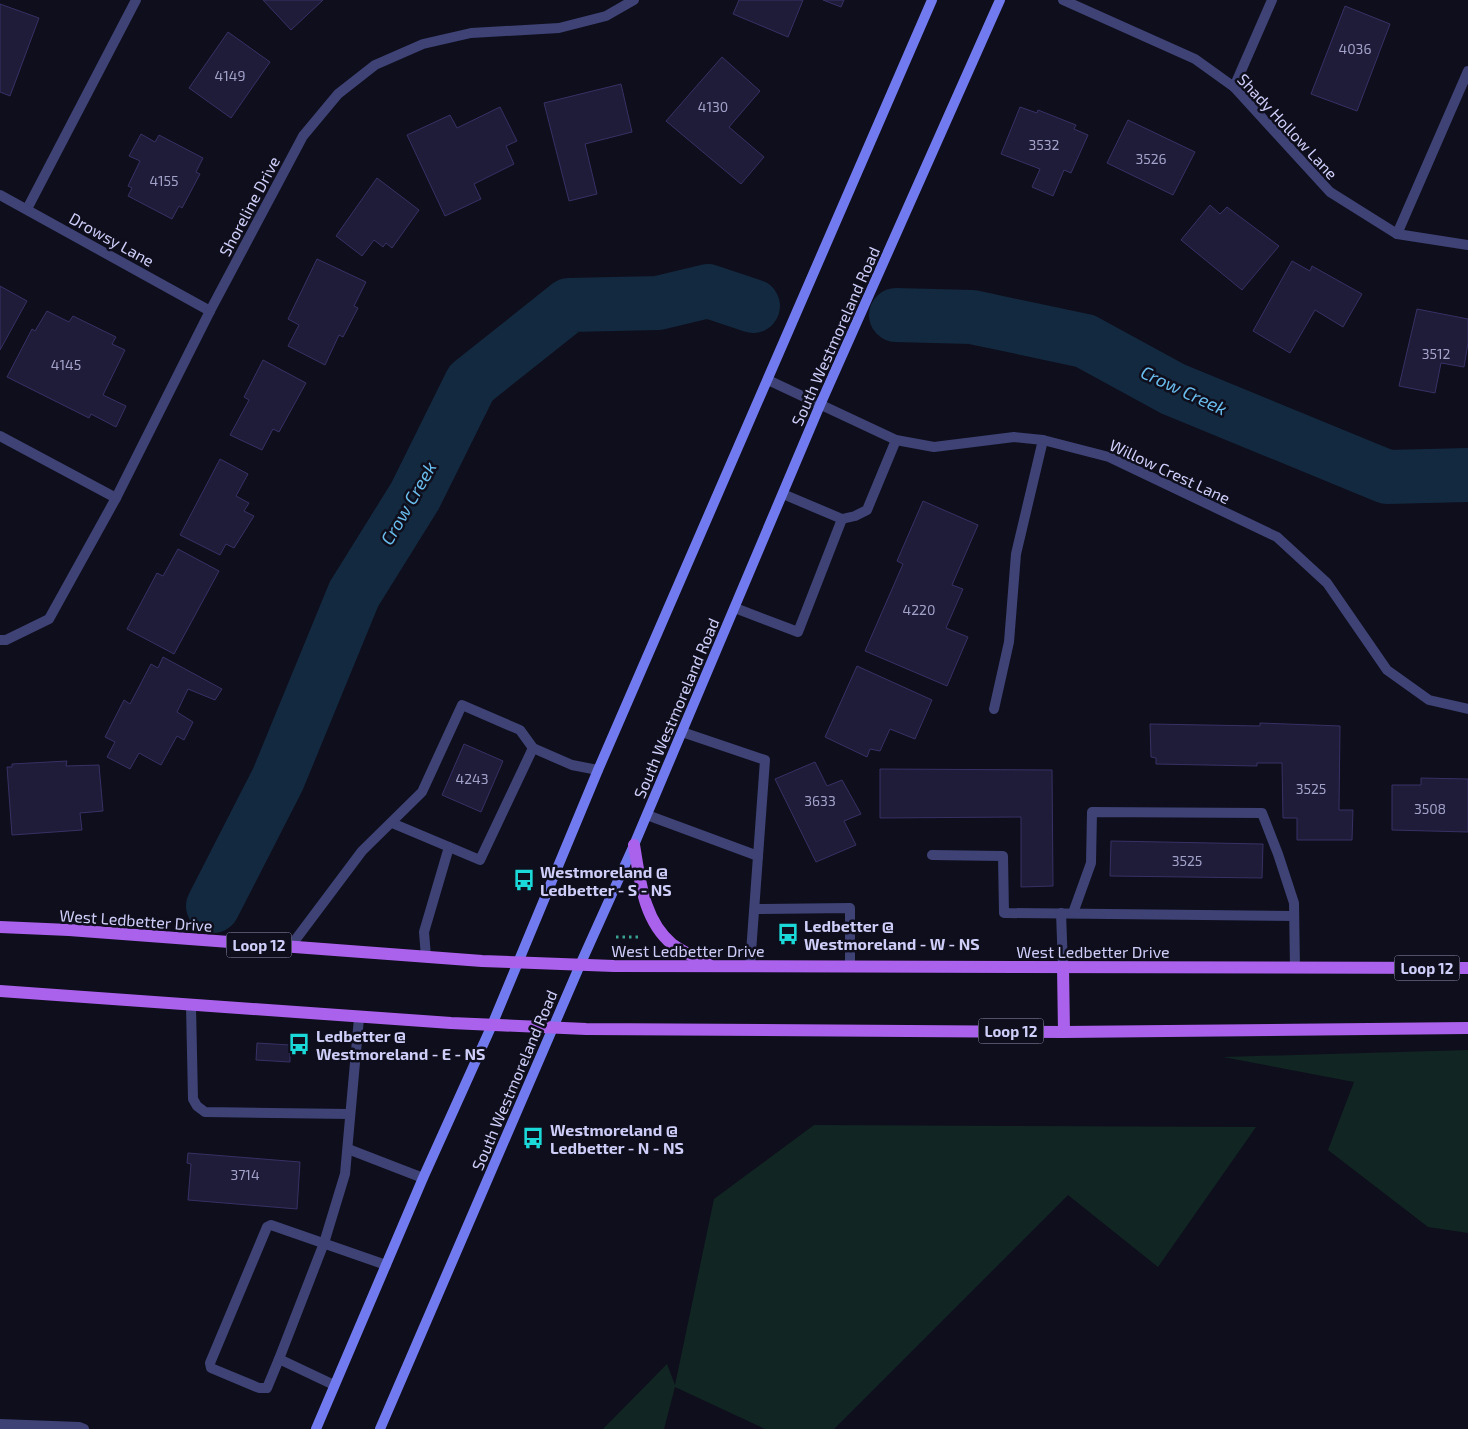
<svg xmlns="http://www.w3.org/2000/svg" width="1468" height="1429" font-family="'Exo 2',sans-serif">
<rect width="100%" height="100%" fill="#0f0e1c"/>
<g fill="#112522">
<polygon points="1468,1050 1468,1233 1428,1227 1328,1150 1354,1082 1223,1057"/>
<polygon points="814,1125 1256,1127 1158,1267 1068,1195 834,1429 765,1429 675,1387 664,1429 603,1429 667,1364 675,1385 714,1199"/>
</g>
<g fill="none" stroke-linecap="round" stroke-linejoin="round">
<g stroke="#13293f" stroke-width="54">
<polyline points="896,315 972,317 1085,341 1173,389 1387,477 1468,475"/>
<polyline points="213,906 278,779 354,594 415,496 471,383 569,305 658,303 708,291 753,306"/>
</g>
</g>
<g fill="#1f1c3a" stroke="#363164">
<polygon points="263,0 323,0 291,30"/>
<polygon points="739,0 803,0 788,37 733,14"/>
<polygon points="823,0 844,0 841,7"/>
<polygon points="0,4 39,18 10,96 0,92"/>
<polygon points="1345,6 1390,24 1357,111 1311,94"/>
<polygon points="228,32 270,62 231,118 189,88"/>
<polygon points="722,57 760,91 729,127 764,157 741,184 666,121"/>
<polygon points="621,84 632,132 585,144 597,194 569,201 544,103"/>
<polygon points="500,107 517,141 506,146 514,164 474,184 481,199 445,216 407,135 450,115 457,128"/>
<polygon points="1020,107 1037,113 1038,110 1076,125 1074,129 1088,135 1071,173 1064,170 1053,196 1032,187 1040,169 1001,154"/>
<polygon points="1128,120 1195,152 1173,195 1107,163"/>
<polygon points="141,134 155,142 159,135 203,158 196,172 200,174 182,208 179,206 172,219 128,196 132,188 128,186 140,161 129,156"/>
<polygon points="377,178 419,210 392,248 386,243 383,247 374,240 362,256 336,236"/>
<polygon points="1210,205 1220,214 1227,207 1279,246 1242,290 1181,240"/>
<polygon points="317,259 366,282 354,306 358,308 343,337 339,335 325,365 288,346 299,325 288,319"/>
<polygon points="1292,261 1310,271 1312,266 1362,294 1343,327 1315,310 1290,353 1253,331"/>
<polygon points="0,286 27,301 0,350"/>
<polygon points="1417,309 1468,319 1468,343 1464,367 1441,363 1435,393 1399,386"/>
<polygon points="47,311 69,322 73,316 116,337 112,344 125,350 103,395 126,406 116,427 91,414 89,418 7,377 32,329 35,331"/>
<polygon points="263,360 306,383 279,432 273,429 262,450 230,435 249,400 244,397"/>
<polygon points="220,459 248,474 236,496 249,503 244,511 254,516 234,548 226,544 220,555 180,535"/>
<polygon points="923,501 978,525 952,585 963,589 946,628 968,637 947,686 865,651 903,564 897,561"/>
<polygon points="178,549 219,571 174,654 127,629 157,573 163,576"/>
<polygon points="163,657 222,689 215,700 188,689 177,712 193,722 184,740 177,736 161,765 139,753 130,769 107,757 115,742 105,737 124,700 130,704 151,664 158,668"/>
<polygon points="857,666 932,700 915,739 890,729 880,751 870,749 867,757 825,737"/>
<polygon points="1260,723 1340,726 1339,810 1353,810 1352,840 1297,840 1297,818 1283,818 1282,763 1257,763 1257,766 1156,764 1156,758 1151,757 1150,724 1260,726"/>
<polygon points="464,744 503,761 481,812 442,795"/>
<polygon points="67,761 66,766 99,765 103,811 80,813 82,830 12,835 7,767 12,767 12,764"/>
<polygon points="815,762 827,786 842,780 861,814 844,821 856,845 816,862 775,779"/>
<polygon points="880,769 1052,770 1053,886 1021,887 1021,817 880,818"/>
<polygon points="1421,778 1468,779 1468,832 1392,830 1392,785 1421,785"/>
<polygon points="1111,841 1263,844 1262,878 1110,876"/>
<polygon points="257,1043 290,1045 290,1062 256,1060"/>
<polygon points="188,1153 300,1162 297,1209 188,1200 191,1164 187,1163"/>
</g>
<g fill="none" stroke-linecap="round" stroke-linejoin="round">
<polyline stroke="#3ba190" stroke-width="3" stroke-dasharray="2.5 4" stroke-linecap="butt" points="616,937 639,937"/>
<g stroke="#3e4275" stroke-width="10">
<polyline points="27,209 136,0"/>
<polyline points="1397,234 1468,71"/>
<polyline points="0,436 116,498"/>
<polyline points="842,519 855,516 867,510 896,440"/>
<polyline points="735,608 798,632 842,519 783,494"/>
<polyline points="994,709 1009,642 1016,554 1043,440"/>
<polyline points="682,732 765,760 750,966"/>
<polyline points="647,815 758,856"/>
<polyline points="392,823 480,860 533,748"/>
<polyline points="932,855 1003,856 1004,913 1294,916"/>
<polyline points="755,909 850,908 850,967"/>
<polyline points="1061,913 1063,967"/>
<polyline points="1073,913 1091,863 1092,812 1262,813 1278,854 1294,903 1295,968"/>
<polyline points="290,947 362,851 422,792 462,705 520,730 533,748 572,765 598,770"/>
<polyline points="426,957 424,932 449,847"/>
<polyline points="191,1006 193,1099 197,1106 205,1112 350,1114"/>
<polyline points="348,1149 423,1178"/>
<polyline points="279,1359 267,1388 259,1388 211,1368 210,1363 267,1227 271,1225 386,1265"/>
<polyline points="334,1385 279,1359 324,1243 345,1174 359,1018"/>
<polyline points="0,1424 79,1427 84,1429"/>
</g>
<g stroke="#3e4275" stroke-width="10">
<polyline points="1063,0 1195,59 1234,87 1330,192 1397,234 1468,245"/>
<polyline points="1234,87 1272,0"/>
<polyline points="0,195 210,311"/>
<polyline points="768,380 896,440 934,447 1014,437 1043,440 1109,457 1277,537 1327,583 1387,670 1429,700 1468,709"/>
<polyline points="0,640 6,640 49,619 116,498 210,311 303,136 338,94 375,65 423,44 471,33 559,28 606,16 634,0"/>
</g>
<g stroke="#717aee" stroke-width="10">
<polyline points="316,1429 423,1178 492,1025 598,770 932,0"/>
<polyline points="380,1429 580,965 634,845 820,405 1000,0"/>
</g>
<g stroke="#aa62ec" stroke-width="12">
<path d="M634,845C640,879 643,920 672,944C683,952 697,958 709,965"/>
<polyline points="0,927 69,930 482,961 614,966 1468,968"/>
<polyline points="1063,967 1064,1032"/>
<polyline points="0,991 451,1023 586,1029 1064,1032 1468,1028"/>
</g>
</g>
<defs>
<g id="bus-bare" transform="scale(1.725)"><path d="M-5-6H5V4H4V6H2V4H-2V6H-4V4H-5ZM-3.5-4V0h7V-4ZM-3.5 1.2v1.5H-2V1.2ZM2 1.2v1.5H3.5V1.2Z" fill="#1ad9d8" stroke="#0f0e1c" stroke-width="2.5" paint-order="stroke"/></g>
</defs>
<g fill-rule="evenodd">
<use href="#bus-bare" x="524" y="880"/>
<use href="#bus-bare" x="788" y="934"/>
<use href="#bus-bare" x="299" y="1044"/>
<use href="#bus-bare" x="533" y="1138"/>
</g>
<g text-anchor="middle" dominant-baseline="central" stroke-width="5" stroke-linejoin="round" paint-order="stroke">
<g font-size="14" fill="#a3a2c9">
<text x="1355" y="48">4036</text>
<text x="230" y="75">4149</text>
<text x="713" y="106">4130</text>
<text x="1044" y="144">3532</text>
<text x="1151" y="158">3526</text>
<text x="164" y="180">4155</text>
<text x="1436" y="353">3512</text>
<text x="66" y="364">4145</text>
<text x="919" y="609">4220</text>
<text x="472" y="778">4243</text>
<text x="1311" y="788">3525</text>
<text x="820" y="800">3633</text>
<text x="1430" y="808">3508</text>
<text x="1187" y="860">3525</text>
<text x="245" y="1174">3714</text>
</g>
<g fill="#0f0e1c" stroke="#9594b7" stroke-width="1">
<rect x="226.5" y="932.5" width="65" height="25" rx="4"/>
<rect x="1394.5" y="955.5" width="65" height="25" rx="4"/>
<rect x="978.5" y="1018.5" width="65" height="25" rx="4"/>
</g>
<g font-size="15" font-weight="bold" fill="#cfcef9">
<text x="259" y="945">Loop 12</text>
<text x="1427" y="968">Loop 12</text>
<text x="1011" y="1031">Loop 12</text>
</g>
<g font-size="16" fill="#cfcef9" stroke="#0f0e1c">
<text transform="translate(1288 126) rotate(47)">Shady Hollow Lane</text>
<text transform="translate(249 206) rotate(-62)">Shoreline Drive</text>
<text transform="translate(112 239) rotate(29)">Drowsy Lane</text>
<text transform="translate(835 336) rotate(-66)">South Westmoreland Road</text>
<text transform="translate(1170 471) rotate(25)">Willow Crest Lane</text>
<text transform="translate(676 708) rotate(-67)">South Westmoreland Road</text>
<text transform="translate(136 920) rotate(4)">West Ledbetter Drive</text>
<text x="688" y="950">West Ledbetter Drive</text>
<text x="1093" y="951">West Ledbetter Drive</text>
<text transform="translate(514 1080) rotate(-67)">South Westmoreland Road</text>
</g>
<g font-size="16" font-weight="bold" fill="#cfcef9" stroke="#0f0e1c" text-anchor="start">
<text x="540" y="871">Westmoreland @<tspan x="540" dy="18">Ledbetter - S - NS</tspan></text>
<text x="804" y="925">Ledbetter @<tspan x="804" dy="18">Westmoreland - W - NS</tspan></text>
<text x="316" y="1035">Ledbetter @<tspan x="316" dy="18">Westmoreland - E - NS</tspan></text>
<text x="550" y="1129">Westmoreland @<tspan x="550" dy="18">Ledbetter - N - NS</tspan></text>
</g>
<g font-size="18" font-style="italic" fill="#69bded" stroke="#0f0e1c">
<text transform="translate(1184 390) rotate(25)">Crow Creek</text>
<text transform="translate(408 503) rotate(-60)">Crow Creek</text>
</g>
</g>
</svg>
